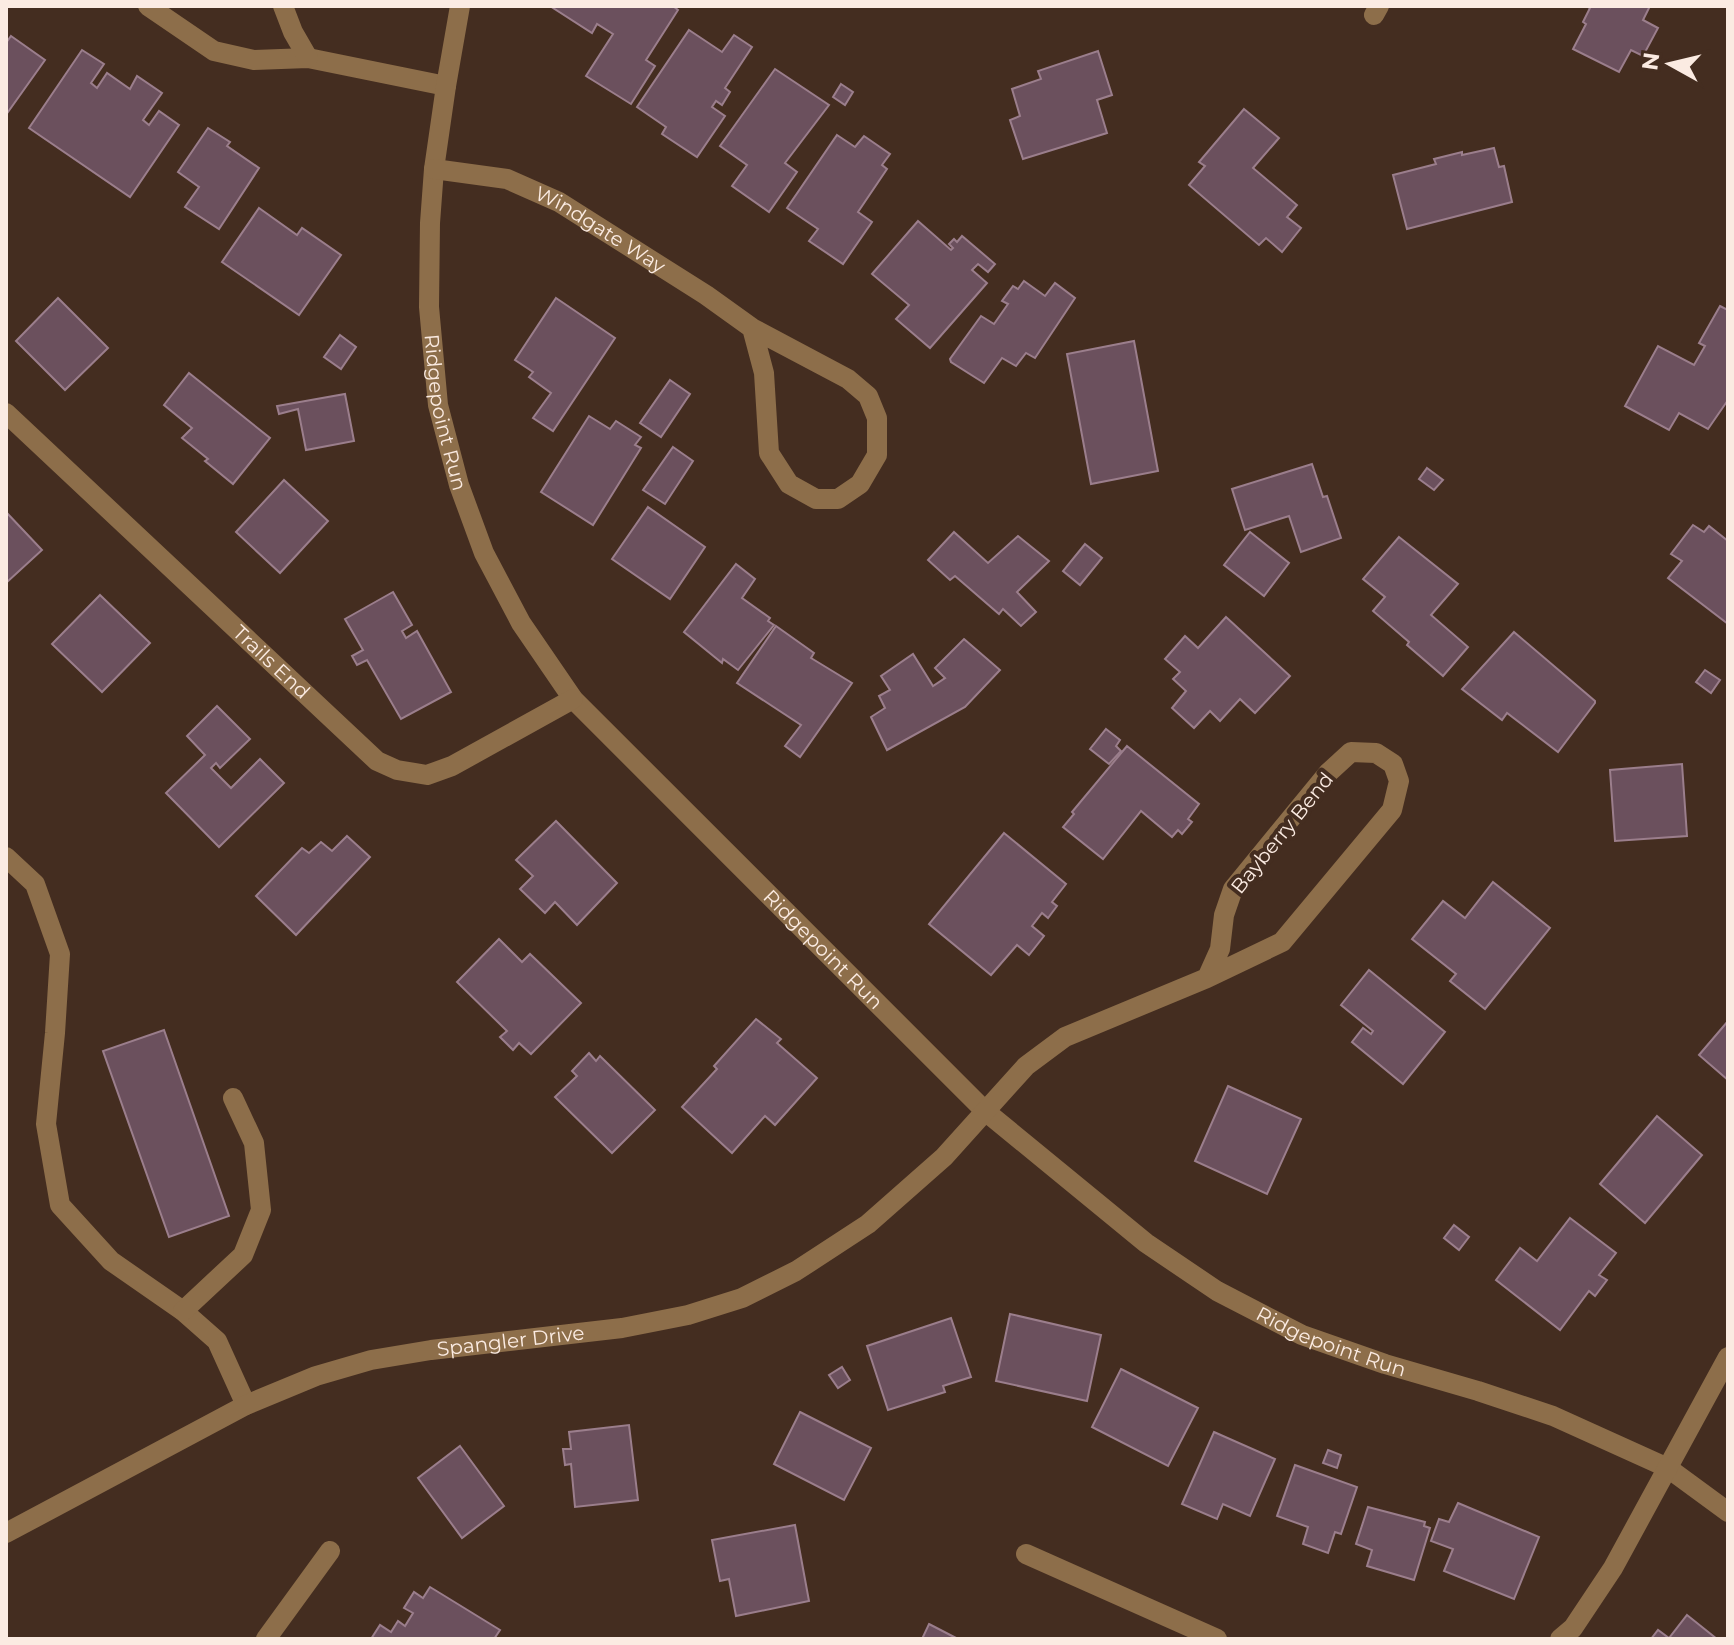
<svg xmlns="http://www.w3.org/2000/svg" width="1734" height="1645" font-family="Montserrat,sans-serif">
<rect width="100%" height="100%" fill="#442d20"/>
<g fill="#6b505d" stroke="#9b7e8c" stroke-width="2">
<polygon points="550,6 673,6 678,10 646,60 655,66 631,104 586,76 613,34 597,24 592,33"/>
<polygon points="1586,6 1650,6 1643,20 1658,28 1643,56 1631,50 1619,72 1573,49 1586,24 1583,22 1590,8"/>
<polygon points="689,30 722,52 734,35 752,47 725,88 730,92 722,105 716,101 712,107 725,116 697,157 662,134 666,127 637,107"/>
<polygon points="11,36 45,60 8,112 6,110 6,43"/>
<polygon points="82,50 104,64 91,83 97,88 107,73 130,89 137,76 162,93 143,120 149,125 159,111 179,125 130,197 29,128"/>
<polygon points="1098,51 1112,95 1097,100 1107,133 1023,159 1010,120 1020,116 1012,89 1041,79 1038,71"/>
<polygon points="775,69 829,105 785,163 797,172 769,212 732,186 747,165 720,146"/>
<polygon points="841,84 853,92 845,105 833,97"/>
<polygon points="1244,109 1279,138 1253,168 1297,205 1287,217 1301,228 1282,252 1266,238 1259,245 1189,185 1205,166 1199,162"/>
<polygon points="208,128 230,142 227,146 259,168 219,229 185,207 199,187 178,172"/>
<polygon points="837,135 855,147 864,136 890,154 882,165 887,169 858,212 872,222 843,264 809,241 818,229 787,208"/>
<polygon points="1494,148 1499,167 1504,166 1512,202 1407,229 1393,175 1436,164 1434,159 1462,152 1462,155"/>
<polygon points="259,208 297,235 302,228 341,255 299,315 222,262"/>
<polygon points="918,221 951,250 953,248 949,244 954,239 957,242 962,236 995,264 988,272 978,264 972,270 987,283 930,348 896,319 909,305 872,274"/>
<polygon points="1024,281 1045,296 1055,283 1075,298 1035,358 1026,353 1016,366 1002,358 984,383 951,362 950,359 981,316 994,324 1008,304 1002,301 1013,286 1018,289"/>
<polygon points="58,298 108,348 65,390 16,341"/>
<polygon points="556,298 615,338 553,431 533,418 551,393 529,377 533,372 515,360"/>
<polygon points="1720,306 1728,310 1728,400 1708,429 1679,413 1669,430 1625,406 1658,346 1694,365 1705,346 1699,343"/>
<polygon points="340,335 356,347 341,369 324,357"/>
<polygon points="1134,341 1158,471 1091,484 1067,354"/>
<polygon points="189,373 270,438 233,484 205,461 208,459 182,438 192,428 164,405"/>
<polygon points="670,380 690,394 661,437 640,423"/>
<polygon points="345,394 354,441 306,450 298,409 279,414 277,406"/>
<polygon points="589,416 610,429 616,421 641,437 635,445 641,448 593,525 541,492"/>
<polygon points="673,447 693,461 665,504 643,490"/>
<polygon points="1312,464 1323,497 1327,496 1341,538 1301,552 1289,516 1245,530 1232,489"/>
<polygon points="1427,468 1443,480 1434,490 1419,479"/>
<polygon points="284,480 328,521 280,573 236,532"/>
<polygon points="648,507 705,547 670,599 612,559"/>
<polygon points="6,512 42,550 6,583"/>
<polygon points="1693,525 1704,532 1709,526 1728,541 1728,624 1668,578 1682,561 1671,554"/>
<polygon points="954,532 988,563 1018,536 1049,561 1017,592 1036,612 1021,626 1003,609 999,614 955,576 950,580 928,560"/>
<polygon points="1250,532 1289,563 1264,596 1224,565"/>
<polygon points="1399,537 1458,584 1431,615 1468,647 1443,676 1407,645 1409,642 1373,611 1385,597 1363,579"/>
<polygon points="1085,544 1102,558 1080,585 1063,571"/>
<polygon points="736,564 755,579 742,598 770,618 768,621 774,625 738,670 723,659 722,663 684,632"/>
<polygon points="393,592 412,625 402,631 406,638 417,631 451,692 401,719 367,660 357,665 352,656 363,650 345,619"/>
<polygon points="100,595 150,643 102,692 52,644"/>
<polygon points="1226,617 1290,676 1255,713 1240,699 1220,721 1210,711 1194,728 1172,708 1186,691 1173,679 1180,672 1165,659 1185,636 1198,648"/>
<polygon points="776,626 814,653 811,658 852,683 800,757 785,746 801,725 737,683"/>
<polygon points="1514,632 1595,701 1595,703 1558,752 1507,713 1502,720 1462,689"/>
<polygon points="964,639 1000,670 965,707 887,750 871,717 885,708 879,696 890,690 881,676 913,654 933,686 945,678 935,668"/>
<polygon points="1705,670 1720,680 1711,693 1696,682"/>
<polygon points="217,706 250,739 220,768 216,763 211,768 231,788 260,759 284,783 219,847 166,793 205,755 187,736"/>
<polygon points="1106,729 1120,740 1116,746 1121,751 1109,764 1090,749"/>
<polygon points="1127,746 1199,804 1188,819 1192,822 1182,834 1178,830 1172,837 1141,811 1103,859 1063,827 1074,814 1072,812"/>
<polygon points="1682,764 1687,836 1615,841 1610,770"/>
<polygon points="556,821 617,883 577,925 555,902 545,913 520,889 533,876 516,860"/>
<polygon points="1004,833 1066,884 1052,902 1057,906 1048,918 1042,913 1032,926 1044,936 1029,955 1017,945 991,975 929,924"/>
<polygon points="347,836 370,857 296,935 256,896 302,848 309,853 321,842 332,851"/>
<polygon points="1493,882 1550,928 1485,1009 1450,981 1456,974 1412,939 1443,901 1465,918"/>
<polygon points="499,939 522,962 530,954 581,1003 531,1054 519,1043 513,1050 500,1037 507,1031 457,982"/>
<polygon points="1369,970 1445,1032 1403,1084 1352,1042 1363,1028 1371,1034 1373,1031 1341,1005"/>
<polygon points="756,1019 781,1039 777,1043 817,1078 775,1125 765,1116 732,1153 682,1107 717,1069 714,1066"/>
<polygon points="1728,1021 1728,1080 1699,1055"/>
<polygon points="164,1030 229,1216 169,1237 103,1051"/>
<polygon points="589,1053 596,1061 600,1056 655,1110 612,1153 555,1097 577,1076 572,1071"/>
<polygon points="1228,1086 1301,1119 1267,1194 1195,1161"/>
<polygon points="1657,1116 1702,1155 1645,1223 1600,1184"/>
<polygon points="1570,1218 1616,1253 1599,1275 1607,1280 1595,1296 1589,1291 1560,1330 1496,1280 1520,1248 1537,1261"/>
<polygon points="1454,1225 1469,1237 1459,1250 1444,1238"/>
<polygon points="1010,1314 1101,1335 1087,1401 996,1381"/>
<polygon points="951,1318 971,1377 943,1386 945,1392 888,1410 867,1346"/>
<polygon points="842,1367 850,1380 838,1388 829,1375"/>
<polygon points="1121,1369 1198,1408 1168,1466 1092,1427"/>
<polygon points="800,1412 871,1448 844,1500 774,1464"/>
<polygon points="629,1425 638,1500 575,1507 571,1464 565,1465 563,1449 571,1449 569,1432"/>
<polygon points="1214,1432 1275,1459 1250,1516 1223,1504 1217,1519 1182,1504"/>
<polygon points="460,1446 504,1506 462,1538 418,1478"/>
<polygon points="1328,1450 1341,1455 1337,1468 1323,1463"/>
<polygon points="1295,1465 1357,1487 1341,1534 1335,1532 1328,1553 1303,1544 1308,1527 1277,1516"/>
<polygon points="1458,1503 1539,1537 1514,1599 1444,1571 1453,1549 1431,1541 1439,1519 1449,1522"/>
<polygon points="1368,1507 1425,1522 1424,1526 1430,1528 1414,1580 1367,1566 1372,1550 1356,1544"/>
<polygon points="795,1525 809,1601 736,1616 729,1579 720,1581 712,1540"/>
<polygon points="430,1587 500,1630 494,1639 371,1639 380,1625 391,1632 398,1621 405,1626 413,1613 404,1608 414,1592 423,1598"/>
<polygon points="1687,1615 1717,1639 1651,1639 1658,1630 1669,1638"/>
<polygon points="929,1624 958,1639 922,1639"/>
</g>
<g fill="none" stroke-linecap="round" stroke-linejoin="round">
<g stroke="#8d6e4a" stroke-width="20">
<polyline points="6,857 35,884 60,954 55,1033 46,1124 60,1205 111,1261 183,1311 217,1341 246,1405"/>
<polyline points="183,1311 243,1255 261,1210 254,1143 233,1098"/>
</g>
<g stroke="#8d6e4a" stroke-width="20">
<polyline points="148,6 214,51 254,60 308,58 446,86"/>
<polyline points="283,6 293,32 308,58"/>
<path id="s1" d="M460,6L446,86L434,169L430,223L429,307L438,405L459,485L484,553L521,623L573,699L985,1111L1146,1243L1217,1291L1302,1335L1385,1364L1478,1391L1553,1416L1668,1468L1728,1512"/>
<polyline points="1374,15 1379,6"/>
<path id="s2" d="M434,169L507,179L559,202L706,295L752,328L848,379L868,396L877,418V455L860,484L838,499H816L789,484L769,453L764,373L752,328"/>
<path id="s3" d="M6,413L377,761L397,770L427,775L452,766L573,699"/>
<path id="s4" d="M6,1533L246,1405L316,1376L371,1360L431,1350L622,1328L688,1315L742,1298L796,1271L868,1224L944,1157L1026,1066L1065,1037L1207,978L1282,942L1392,810L1399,781L1393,764L1376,753L1351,752L1328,773L1233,889L1224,915L1220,949L1207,978"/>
<polyline points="1026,1554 1217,1639"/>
<polyline points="266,1639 330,1551"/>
<polyline points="1560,1639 1573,1628 1613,1568 1728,1357"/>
</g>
</g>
<g text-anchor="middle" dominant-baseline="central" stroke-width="8" stroke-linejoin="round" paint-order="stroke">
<g font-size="20" fill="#fbebe2" stroke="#442d20">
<text stroke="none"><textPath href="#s2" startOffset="180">Windgate Way</textPath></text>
<text stroke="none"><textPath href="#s1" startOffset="410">Ridgepoint Run</textPath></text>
<text stroke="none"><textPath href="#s3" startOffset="364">Trails End</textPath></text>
<text transform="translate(1282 833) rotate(-51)">Bayberry Bend</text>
<text stroke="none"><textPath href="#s1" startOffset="1082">Ridgepoint Run</textPath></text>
<text stroke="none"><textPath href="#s1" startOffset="1730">Ridgepoint Run</textPath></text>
<text stroke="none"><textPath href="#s4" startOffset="546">Spangler Drive</textPath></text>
</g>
</g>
<rect width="1734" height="1645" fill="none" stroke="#fbebe2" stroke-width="16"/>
<g transform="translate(1670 64) rotate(278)" stroke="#442d20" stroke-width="6" paint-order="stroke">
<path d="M0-6L14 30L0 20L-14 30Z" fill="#fbebe2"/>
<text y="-12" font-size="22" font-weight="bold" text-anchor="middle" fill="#fbebe2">N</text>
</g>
</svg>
